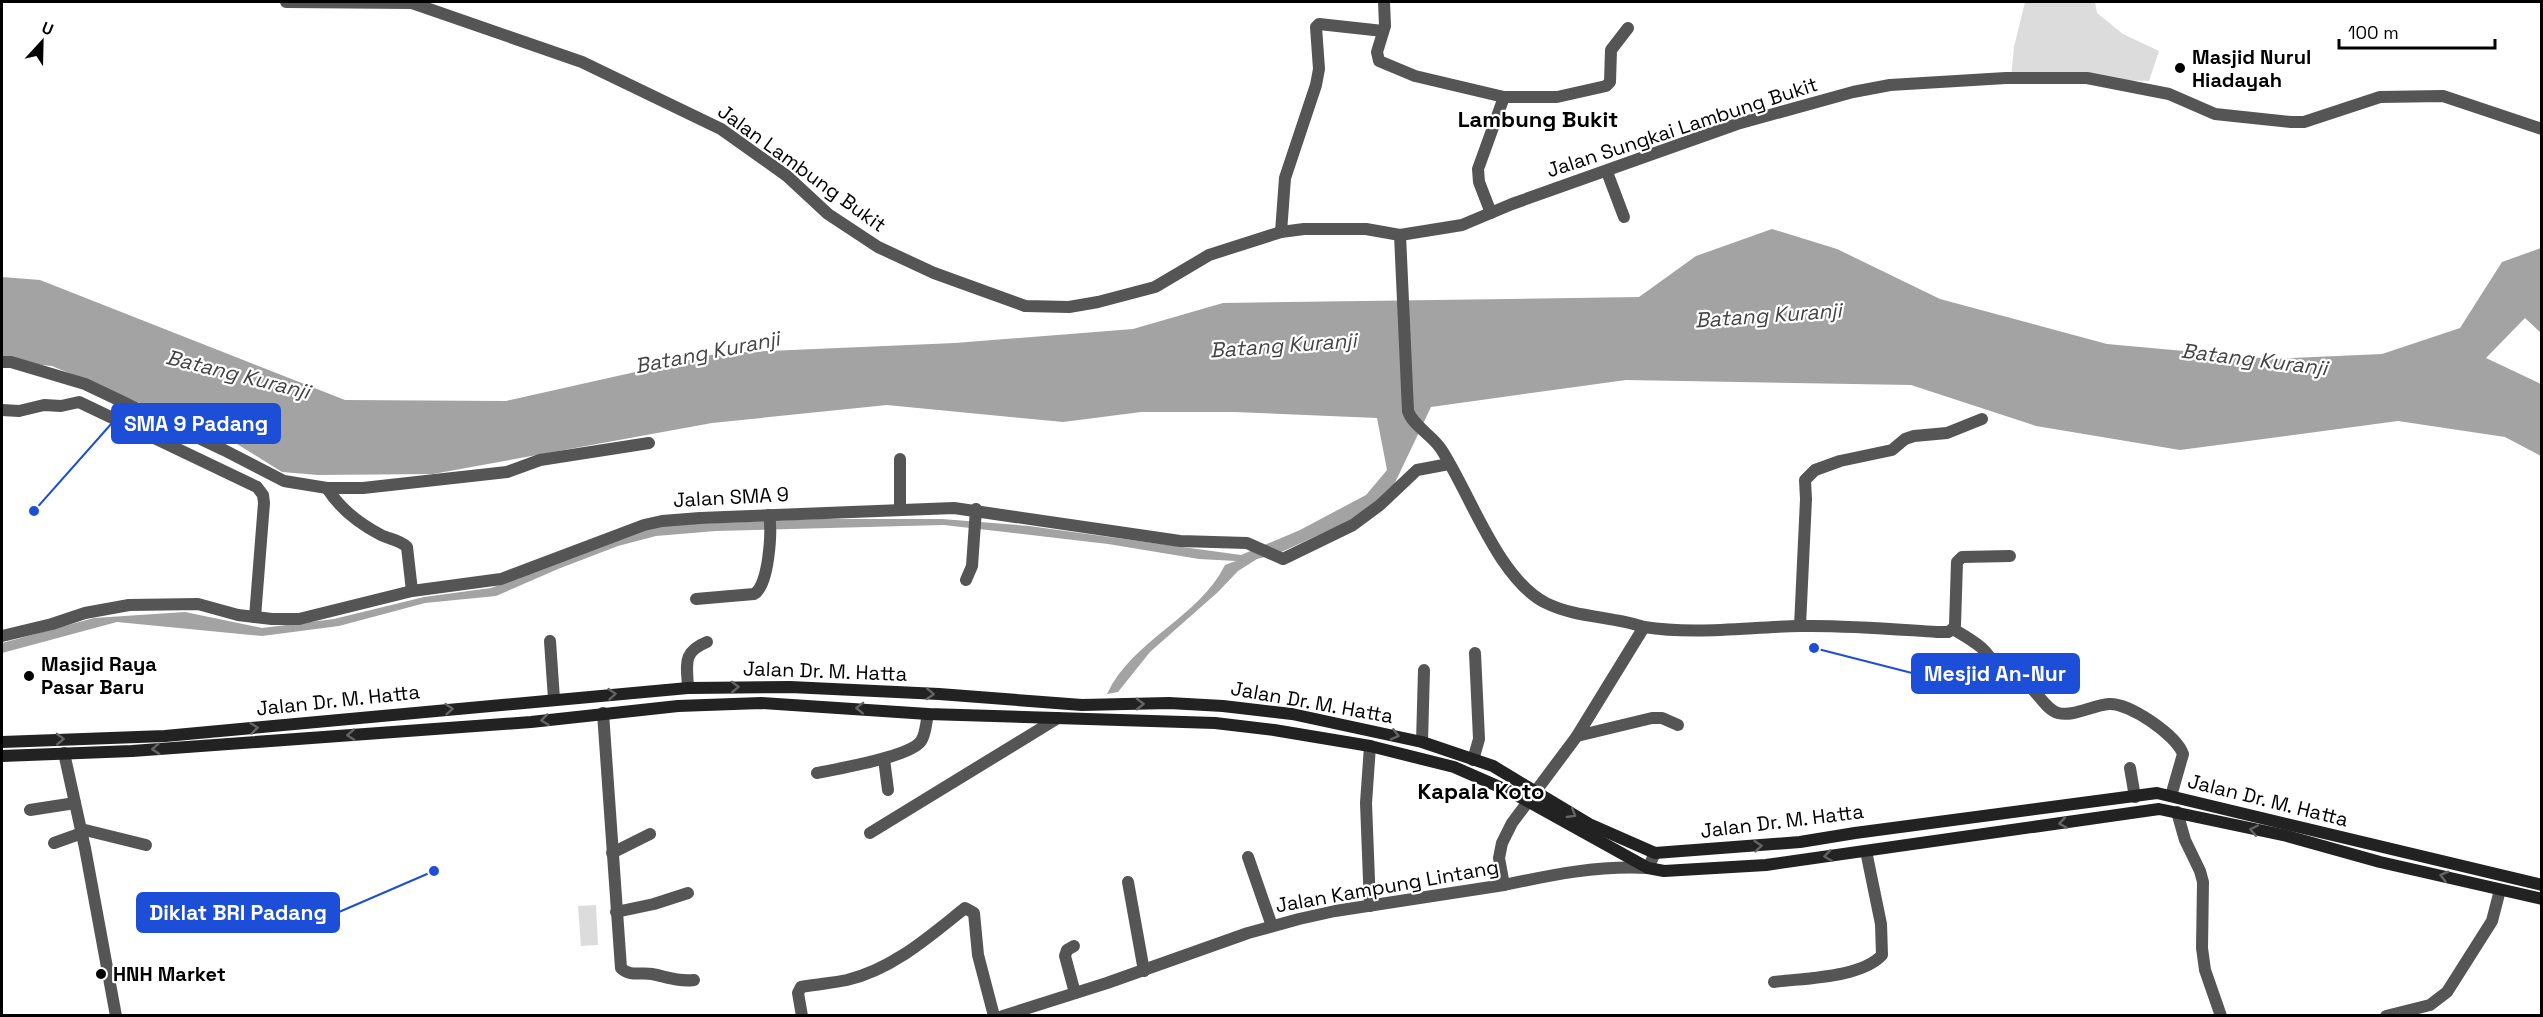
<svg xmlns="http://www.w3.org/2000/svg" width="2543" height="1017" font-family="'Space Grotesk',sans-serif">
<rect width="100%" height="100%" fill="#fff"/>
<g fill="#dcdcdc">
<polygon points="2025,2 2095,2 2097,13 2123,34 2159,51 2149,81 2011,78 2014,47"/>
<polygon points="596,905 598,945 581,946 578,906"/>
</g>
<path fill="#a3a3a3" d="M1772,229L1837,249L1940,299L2107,344L2272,359L2382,354L2460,328L2502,262L2541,248V333L2525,318L2486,358L2541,384V456L2505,437L2398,421L2180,450L2036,426L1911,385L1626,380L1431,407L1392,489L1360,516L1277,554L1257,559L1238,571L1218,592L1150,652L1118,692L1107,694C1133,639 1199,618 1225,565L1236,561L1199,559L1108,544L944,525L716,531L656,536L618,546L558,569L496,596L425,603L339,626L262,636L117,622L2,653V643L94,618L185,612L262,628L334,619L424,597L491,588L639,531L666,525L819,519H942L1029,526L1241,555L1300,530L1366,495L1387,470L1377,418L1234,412H1141L1063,422L887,405L712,423L433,474L318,475L282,472L237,444L52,366L2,361V277L40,280L345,400L506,401L720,353L955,343L1133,329L1223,303L1639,297L1696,256Z"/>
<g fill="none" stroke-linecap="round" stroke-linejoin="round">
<g stroke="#555" stroke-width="12">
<polyline points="1384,2 1385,26 1377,52 1379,61 1415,76 1504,97"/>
<polyline points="1607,172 1624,217"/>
<polyline points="1491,213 1479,182 1478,169 1504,97 1557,97 1606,86 1610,82 1611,50 1628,28"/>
<polyline points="1281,232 1285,178 1316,85 1319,69 1316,27 1319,24 1383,31"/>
<polyline points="1400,235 1462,225 1512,204 1737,124 1853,92 1890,85 2006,78 2087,78 2169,94 2215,114 2291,122 2304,122 2380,97 2443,96 2542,129"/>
<polyline points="2,362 11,362 85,384 224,450 284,481 327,488 363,488 507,472 540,460 649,443"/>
<polyline points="2,410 19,411 44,405 61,406 79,402 257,487 263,495 264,503 255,617"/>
<polyline points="900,459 900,510"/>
<path d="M327,488C340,509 358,523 381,535C389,539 400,540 407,547L412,591"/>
<polyline points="966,580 972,566 976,509"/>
<path d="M696,599L754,594C769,586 772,531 769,515"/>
<polyline points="1800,626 1806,499 1805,480 1815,470 1840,461 1892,450 1905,439 1914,436 1947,433 1982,419"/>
<path d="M1644,627C1695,635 1748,627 1800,626C1846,625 1891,629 1937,632H1948L1953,629"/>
<path d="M1953,629C1975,642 1987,648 1998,671C2006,676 2026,683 2031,688C2040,696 2047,710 2058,713C2074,717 2093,705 2109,704C2130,703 2176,735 2183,754L2171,796"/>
<polyline points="1953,629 1955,625 1957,562 1962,557 2010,556"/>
<polyline points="550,641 554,699"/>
<path d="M688,688C687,664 682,652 707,642"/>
<path d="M603,713L621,968C630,977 641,972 652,974C667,977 679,982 694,980"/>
<polyline points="1577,736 1652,718 1662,718 1678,725"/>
<polyline points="1422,742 1424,670"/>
<polyline points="1370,746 1366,803 1370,906"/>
<polyline points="884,759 888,790"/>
<polyline points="1473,760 1479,739 1475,653"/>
<polyline points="2130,768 2135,797"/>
<path d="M817,773C837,769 910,757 921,741C926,734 926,722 928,714"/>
<polyline points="30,810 75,803"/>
<polyline points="2177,812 2185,840 2200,871 2203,882 2202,948 2205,970 2221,1016"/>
<polyline points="81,829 146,845"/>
<polyline points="870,833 1058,718"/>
<polyline points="54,843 82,833"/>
<polyline points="612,853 650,834"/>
<polyline points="1248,857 1272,926"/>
<polyline points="1128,882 1144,971"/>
<path d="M1504,885C1551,875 1599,865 1648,868L1655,853"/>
<polyline points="616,912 654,904 688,893"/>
<polyline points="1074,946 1067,950 1065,956 1075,993"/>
<path d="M1774,982C1804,978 1861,978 1882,955L1881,924L1866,851"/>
<path d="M802,1016L798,993L801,987C817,984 833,983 847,980C893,969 930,936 965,908L974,913L978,955L994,1016"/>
<polyline points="2386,1016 2430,1005 2447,992 2492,921 2500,890"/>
</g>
<g stroke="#555" stroke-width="12">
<path d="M286,2L412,3L582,62L721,129L787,176L828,214L878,247L934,273L1025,306L1069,307L1098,302L1155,287L1209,255L1281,232L1304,229H1366L1400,235L1408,411C1413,426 1432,435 1441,449C1470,493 1498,579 1546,603C1576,618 1613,616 1644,627L1577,736L1512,823L1502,843L1499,858L1504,885L1335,911L1299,919L1248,933L1107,983L1003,1016"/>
<polyline points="2,636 52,624 85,613 129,605 198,604 238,615 272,619 299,619 412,591 501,579 644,525 662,521 700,518 954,508 1180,541 1247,543 1283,559 1353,525 1380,505 1417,470 1449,464"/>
<polyline points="64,753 85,848 116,1016"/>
</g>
<g stroke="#222" stroke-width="12">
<polyline points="2,742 165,736 688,688 790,687 939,694 1082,705 1169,703 1223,706 1292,714 1422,742 1493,766 1589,824 1655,853 1800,842 1855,833 2157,793 2542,885"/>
<polyline points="2,756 132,751 531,722 678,706 761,703 928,714 1215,723 1274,730 1370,746 1454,767 1511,792 1648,868 1664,871 1766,865 2159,809 2287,836 2380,862 2542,899"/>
</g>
</g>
<defs><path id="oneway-chevron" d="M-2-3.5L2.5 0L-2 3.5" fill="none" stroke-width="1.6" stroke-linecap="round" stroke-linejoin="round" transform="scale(1.5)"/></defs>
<g stroke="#646464">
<use href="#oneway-chevron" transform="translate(735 687) rotate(-1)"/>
<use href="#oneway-chevron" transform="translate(612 694) rotate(-5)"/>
<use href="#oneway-chevron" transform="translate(930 694) rotate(3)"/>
<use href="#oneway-chevron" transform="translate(1140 704) rotate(-1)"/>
<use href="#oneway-chevron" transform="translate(860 708) rotate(-178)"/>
<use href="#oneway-chevron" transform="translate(449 709) rotate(-5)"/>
<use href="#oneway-chevron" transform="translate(545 720) rotate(173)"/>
<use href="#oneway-chevron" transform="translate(254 728) rotate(-6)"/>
<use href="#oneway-chevron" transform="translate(351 735) rotate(176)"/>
<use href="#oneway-chevron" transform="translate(1395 735) rotate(14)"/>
<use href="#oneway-chevron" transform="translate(60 739) rotate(-2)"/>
<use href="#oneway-chevron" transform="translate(156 749) rotate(176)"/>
<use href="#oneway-chevron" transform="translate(1572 814) rotate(31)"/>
<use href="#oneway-chevron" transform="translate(2063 823) rotate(171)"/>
<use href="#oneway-chevron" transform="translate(2254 830) rotate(-168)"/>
<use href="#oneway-chevron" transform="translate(1758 846) rotate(-5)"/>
<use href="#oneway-chevron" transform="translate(1828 856) rotate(172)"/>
<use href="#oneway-chevron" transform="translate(2444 876) rotate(-166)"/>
</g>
<g fill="#000" stroke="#fff" stroke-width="2">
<circle cx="2180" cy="68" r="6"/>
<circle cx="29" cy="676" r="6"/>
<circle cx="101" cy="974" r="6"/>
</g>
<g text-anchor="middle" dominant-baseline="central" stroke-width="4.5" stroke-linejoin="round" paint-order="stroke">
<g font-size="20" font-weight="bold" fill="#000" stroke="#fff" text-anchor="start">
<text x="2192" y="57">Masjid Nurul<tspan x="2192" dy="23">Hiadayah</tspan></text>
<text x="41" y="664">Masjid Raya<tspan x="41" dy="23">Pasar Baru</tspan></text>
<text x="113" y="974">HNH Market</text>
</g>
<g font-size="20" fill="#000" stroke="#fff">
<text transform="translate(1682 127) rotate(-18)">Jalan Sungkai Lambung Bukit</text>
<text transform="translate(802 168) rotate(36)">Jalan Lambung Bukit</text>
<text transform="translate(731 497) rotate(-3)">Jalan SMA 9</text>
<text transform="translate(825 671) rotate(2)">Jalan Dr. M. Hatta</text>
<text transform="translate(338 700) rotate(-6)">Jalan Dr. M. Hatta</text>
<text transform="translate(1312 702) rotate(10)">Jalan Dr. M. Hatta</text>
<text transform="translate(2268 800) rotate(14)">Jalan Dr. M. Hatta</text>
<text transform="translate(1782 821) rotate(-7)">Jalan Dr. M. Hatta</text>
<text transform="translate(1387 886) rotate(-10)">Jalan Kampung Lintang</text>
</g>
<g font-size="21" font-style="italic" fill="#444" stroke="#fff">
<text transform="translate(1768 315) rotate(-4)">Batang Kuranji</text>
<text transform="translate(1283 345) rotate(-4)">Batang Kuranji</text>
<text transform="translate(707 352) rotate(-11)">Batang Kuranji</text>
<text transform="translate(2254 359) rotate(7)">Batang Kuranji</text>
<text transform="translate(238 374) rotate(14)">Batang Kuranji</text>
</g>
<g font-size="22" font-weight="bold" fill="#000" stroke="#fff">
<text x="1538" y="119">Lambung Bukit</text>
<text x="1481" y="791">Kapala Koto</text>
</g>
</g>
<path fill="none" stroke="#1d4ed8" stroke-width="2" d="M34 511L112 423M1814 648L1912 673M434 871L339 912"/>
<g fill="#1d4ed8" stroke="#fff" stroke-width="2">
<circle cx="34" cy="511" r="6"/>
<circle cx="1814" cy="648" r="6"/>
<circle cx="434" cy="871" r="6"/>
</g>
<g fill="#1d4ed8" stroke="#1d4ed8" stroke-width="2">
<rect x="112" y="404" width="168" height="39" rx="6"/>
<rect x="1912" y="654" width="167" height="39" rx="6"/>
<rect x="137" y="893" width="202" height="39" rx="6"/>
</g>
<g font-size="21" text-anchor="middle" font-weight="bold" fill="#fff">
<text x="196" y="431">SMA 9 Padang</text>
<text x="1995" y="681">Mesjid An-Nur</text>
<text x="238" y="920">Diklat BRI Padang</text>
</g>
<rect width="2543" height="1017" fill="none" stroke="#000000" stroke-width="6"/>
<g transform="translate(42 42) rotate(22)" stroke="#ffffff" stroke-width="4.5" paint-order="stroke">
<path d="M0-4.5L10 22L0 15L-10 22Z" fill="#000000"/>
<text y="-9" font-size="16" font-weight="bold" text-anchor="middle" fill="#000000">U</text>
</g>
<path d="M2339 39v9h156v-9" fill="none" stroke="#000000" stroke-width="3"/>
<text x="2348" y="39" font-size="18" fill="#000000" stroke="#ffffff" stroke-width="4.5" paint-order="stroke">100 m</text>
</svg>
